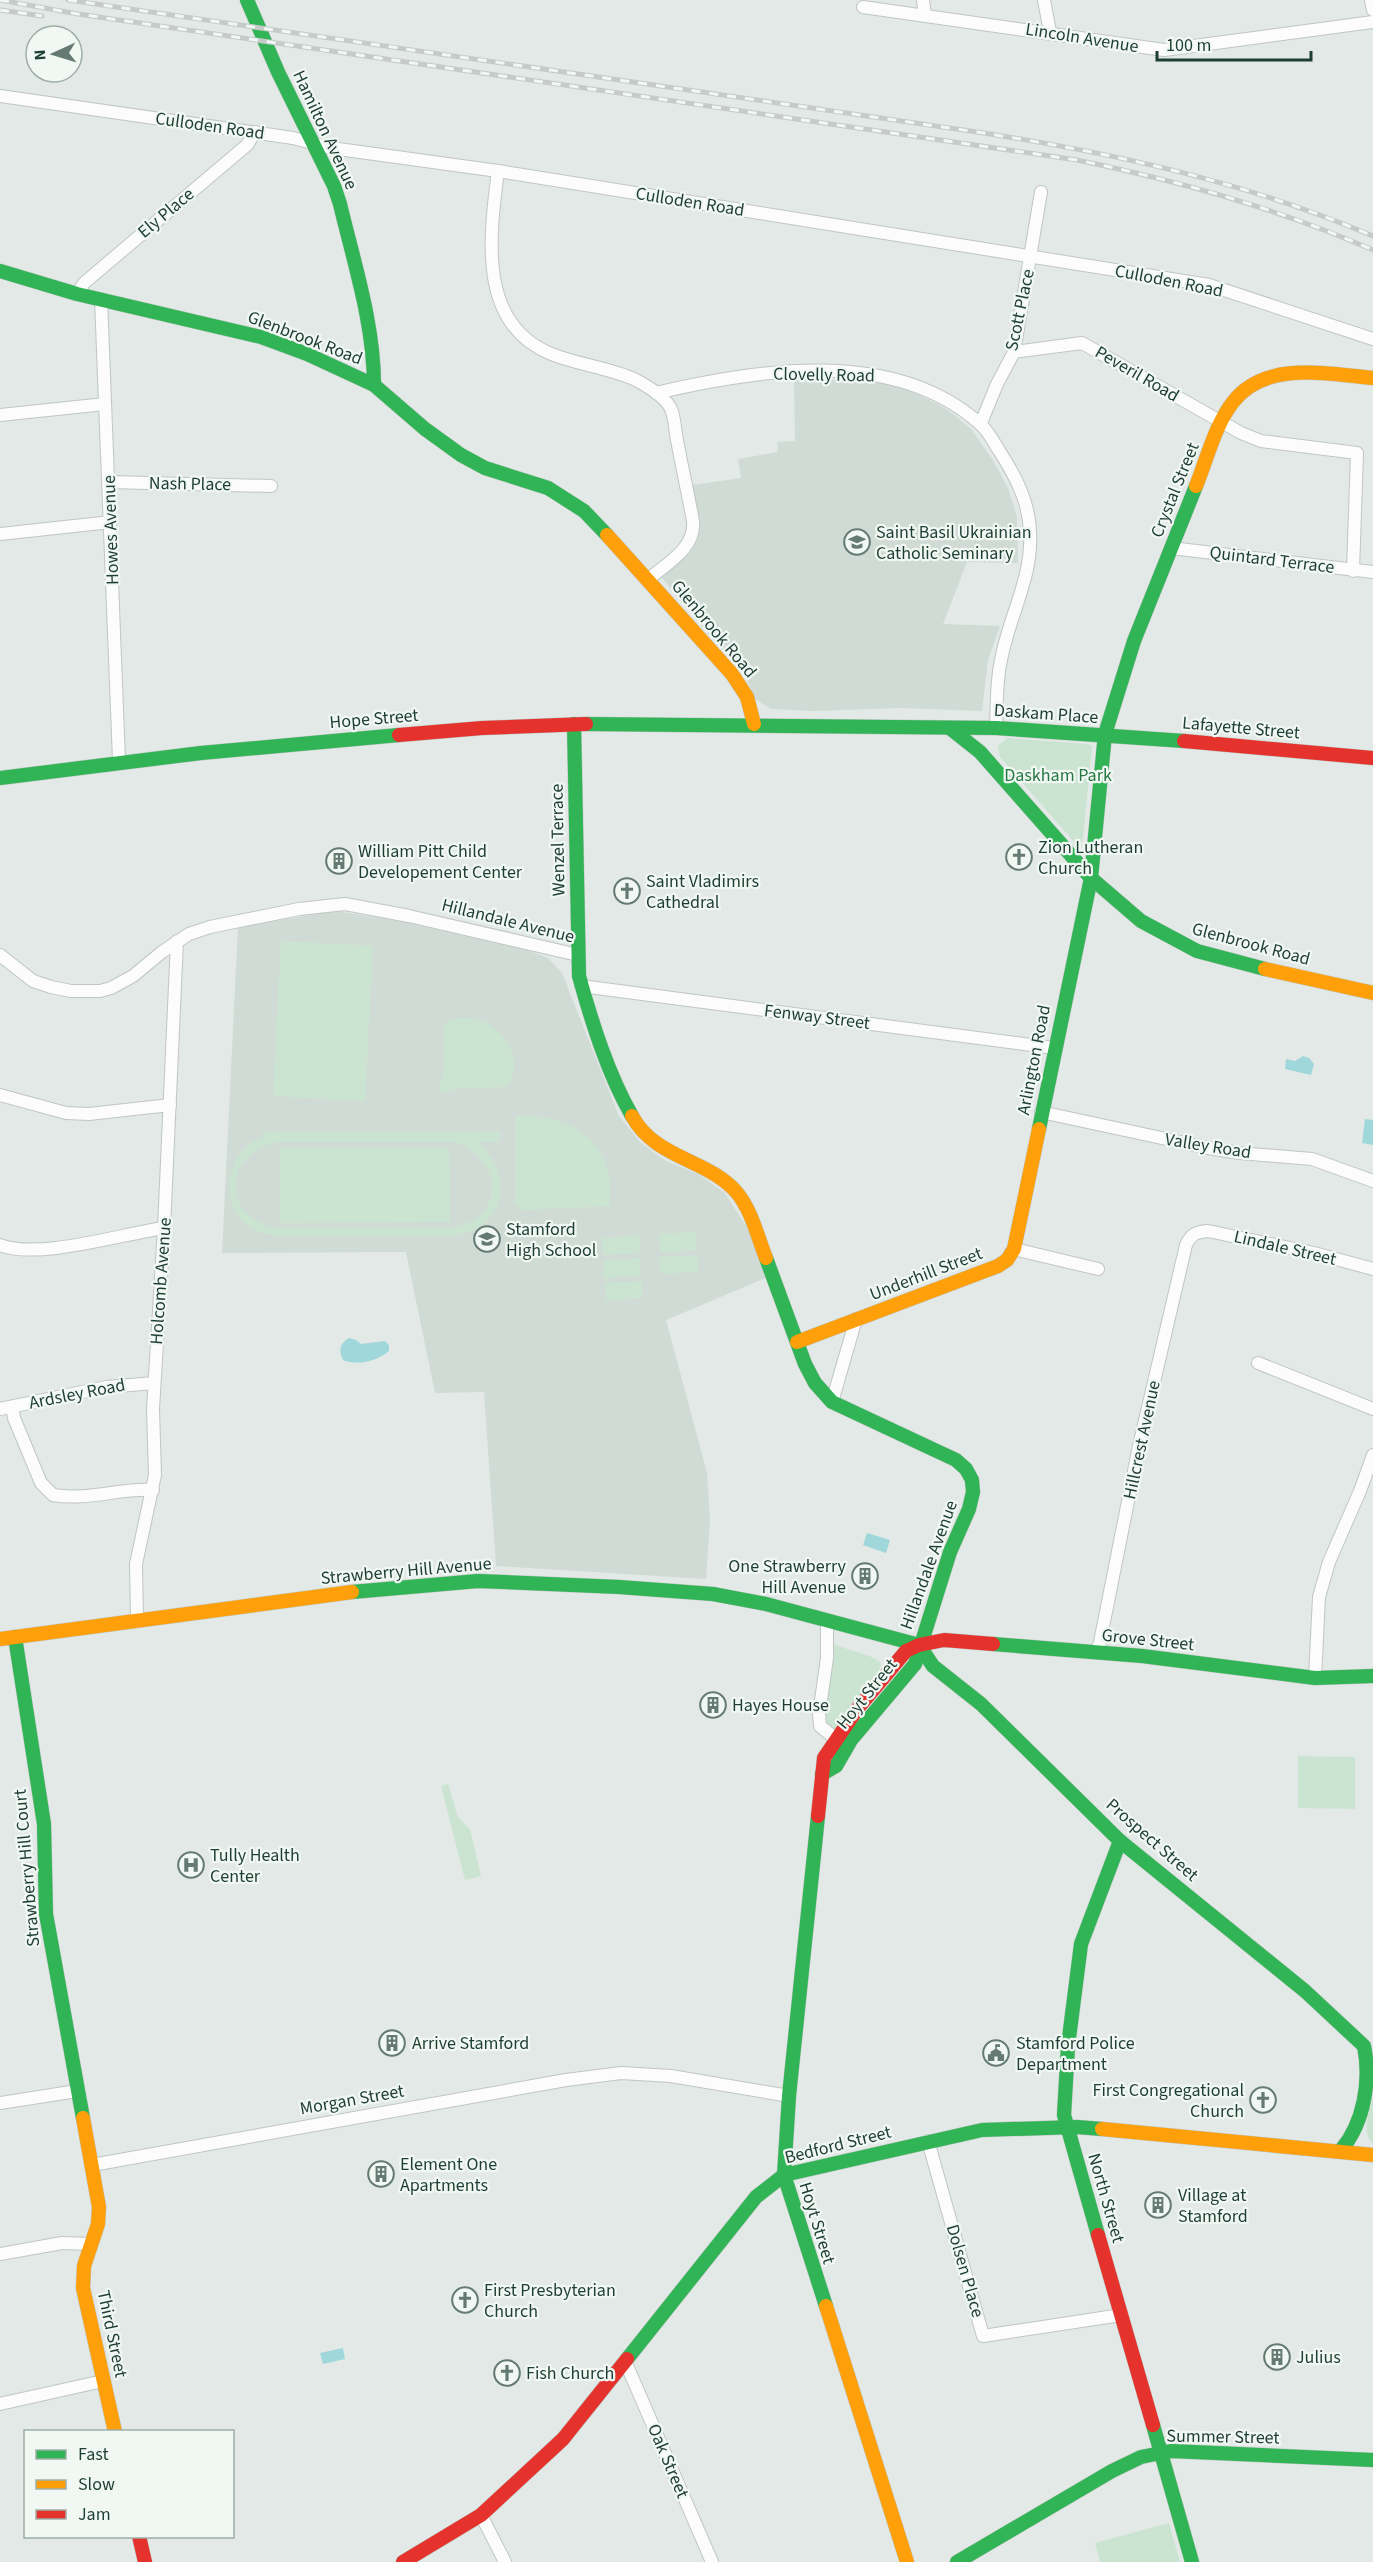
<svg xmlns="http://www.w3.org/2000/svg" width="1373" height="2562" font-family="'Source Sans 3',sans-serif">
<rect width="100%" height="100%" fill="#e3e9e6"/>
<g fill="#d0dbd6">
<polygon points="858,379 901,387 938,404 956,416 972,430 994,462 1008,488 1017,517 1018,563 967,562 943,624 1000,626 988,660 982,711 901,708 815,711 771,709 755,699 744,672 711,637 662,578 690,553 698,538 700,523 692,485 741,478 738,459 778,452 777,442 795,441 794,380"/>
<polygon points="335,911 399,921 527,950 548,958 562,973 619,1116 641,1143 666,1161 698,1174 724,1192 747,1227 766,1278 666,1320 707,1473 710,1520 706,1579 496,1566 484,1392 435,1393 406,1252 222,1253 238,927"/>
</g>
<g fill="#cbe4d1" fill-rule="evenodd">
<polygon points="1007,738 1088,744 1092,746 1083,839 1081,843 1075,843 1000,757 998,746"/>
<polygon points="281,941 373,946 365,1101 273,1096"/>
<path d="M458,1018C467,1018 477,1017 486,1022C508,1033 524,1066 506,1087L460,1088L443,1093L439,1090V1083L443,1075L444,1024Z"/>
<path d="M515,1116C573,1114 617,1141 609,1206L523,1210L515,1204Z"/>
<path d="M263,1131H500L499,1142H478C505,1167 512,1210 474,1230C468,1233 461,1234 455,1236H277C271,1234 264,1234 259,1232C226,1219 222,1180 240,1154C245,1147 253,1140 262,1138ZM278,1142H454C504,1157 506,1219 453,1227L279,1229C221,1218 221,1154 278,1142Z"/>
<polygon points="280,1147 449,1147 450,1222 280,1223"/>
<polygon points="696,1232 697,1250 660,1252 659,1234"/>
<polygon points="639,1236 640,1253 603,1255 602,1238"/>
<polygon points="697,1256 698,1272 661,1274 660,1257"/>
<polygon points="640,1258 641,1275 604,1278 603,1261"/>
<polygon points="642,1281 643,1298 606,1300 605,1283"/>
<path d="M832,1643C845,1650 872,1654 881,1663L878,1675L834,1731L825,1722Z"/>
<polygon points="1298,1756 1355,1757 1355,1809 1298,1808"/>
<polygon points="448,1784 458,1817 470,1829 481,1876 465,1880 441,1786"/>
<path d="M1373,2098V2144C1361,2131 1369,2113 1373,2098Z"/>
<polygon points="1169,2523 1180,2562 1100,2562 1095,2543"/>
</g>
<g fill="#a0d7db">
<polygon points="1303,1056 1309,1058 1314,1064 1311,1075 1285,1069 1286,1059 1295,1061"/>
<polygon points="1365,1119 1373,1120 1373,1145 1362,1143"/>
<path d="M349,1338L356,1340L361,1344L385,1341L389,1345V1351C378,1361 357,1366 343,1360C338,1350 340,1343 349,1338Z"/>
<polygon points="867,1533 890,1540 886,1553 863,1545"/>
<polygon points="343,2348 345,2359 323,2364 320,2353"/>
</g>
<g fill="none" stroke-linecap="round" stroke-linejoin="round">
<g stroke="#c0c6c3" stroke-width="14">
<g id="street">
<polyline points="923,0 925,15"/>
<polyline points="1044,0 1050,32"/>
<polyline points="1371,0 1373,10"/>
<polyline points="863,7 1164,50 1373,22"/>
<polyline points="0,96 293,138 331,148 498,171 1209,285 1373,339"/>
<path d="M498,171C490,234 477,322 549,353C577,365 608,367 636,380C647,386 666,397 671,409C675,418 675,431 677,440C682,467 688,494 693,521C696,548 666,564 649,579"/>
<polyline points="77,294 84,283 247,145 255,132"/>
<polyline points="101,299 119,761"/>
<polyline points="1014,352 1082,343 1241,433 1261,441 1357,453 1353,571"/>
<path d="M656,393C758,369 893,347 979,423C988,430 994,443 1000,452C1016,477 1029,502 1030,532C1033,577 1009,616 1001,660C996,682 997,705 996,728"/>
<polyline points="0,415 105,404"/>
<polyline points="981,423 997,384 1014,352 1041,192"/>
<polyline points="109,482 271,486"/>
<polyline points="0,534 111,522"/>
<polyline points="1171,548 1373,572"/>
<polyline points="0,955 33,981 51,987 71,991 100,991 111,988 133,976 162,952 189,934 210,927 299,909 345,904 409,916 578,955"/>
<polyline points="581,986 1054,1048"/>
<polyline points="0,1095 66,1113 89,1114 170,1105"/>
<polyline points="1041,1112 1208,1148 1239,1153 1312,1159 1373,1181"/>
<path d="M0,1245C38,1260 122,1234 164,1228"/>
<polyline points="1014,1249 1098,1269"/>
<polyline points="1258,1363 1373,1409"/>
<polyline points="832,1402 856,1319"/>
<path d="M12,1407L14,1418L41,1483L53,1495C86,1501 120,1488 153,1490"/>
<polyline points="0,1409 107,1387 154,1383"/>
<polyline points="137,1620 136,1564 155,1475 153,1409 164,1228 177,941"/>
<polyline points="827,1621 827,1658 819,1714 820,1726 837,1740"/>
<path d="M1096,1652L1100,1642L1139,1446L1186,1245C1191,1234 1196,1232 1208,1231L1314,1253L1373,1269"/>
<polyline points="1315,1678 1319,1597 1329,1562 1360,1491 1373,1455"/>
<polyline points="0,2103 77,2091"/>
<polyline points="928,2141 983,2336 1121,2315"/>
<polyline points="92,2165 566,2080 621,2073 671,2076 789,2096"/>
<polyline points="0,2254 62,2243 91,2244"/>
<polyline points="625,2361 712,2562"/>
<polyline points="0,2404 103,2381"/>
<polyline points="481,2515 505,2562"/>
</g>
</g>
<g stroke="#bec7c3" stroke-width="15">
<g id="fast">
<path d="M247,0L278,72L334,186L340,204C354,263 374,324 374,385"/>
<polyline points="0,271 77,294 261,337 307,354 374,385 425,429 461,455 485,468 548,488 584,511 607,535"/>
<path d="M574,724L579,976C592,1023 608,1074 632,1116"/>
<polyline points="586,724 996,728 1184,741"/>
<polyline points="951,729 980,752 1091,878 1141,921 1197,951 1265,969"/>
<polyline points="0,778 201,753 399,735"/>
<polyline points="1039,1129 1091,878 1105,734 1134,641 1196,486"/>
<polyline points="766,1258 805,1364 815,1383 832,1402 956,1460 966,1469 972,1480 973,1492 969,1509 950,1552 915,1664 851,1740 836,1766 822,1774"/>
<polyline points="352,1592 478,1581 619,1587 713,1594 766,1604 919,1645"/>
<polyline points="15,1637 44,1824 46,1914 83,2118"/>
<polyline points="993,1644 1142,1656 1315,1678 1373,1676"/>
<path d="M919,1645L933,1666L981,1704L1120,1841L1305,1991L1364,2046C1371,2081 1364,2123 1341,2150"/>
<polyline points="818,1816 789,2096 784,2175 826,2306"/>
<polyline points="1098,2235 1064,2115 1068,2046 1081,1944 1120,1841"/>
<polyline points="627,2359 756,2197 784,2175 982,2130 1077,2127 1102,2129"/>
<polyline points="1153,2425 1192,2562"/>
<polyline points="957,2562 1112,2471 1141,2457 1171,2451 1373,2460"/>
</g>
</g>
<g stroke="#bec7c3" stroke-width="15">
<g id="slow">
<path d="M1196,486C1207,459 1215,425 1233,402C1265,360 1328,374 1373,378"/>
<polyline points="607,535 732,674 747,697 754,724"/>
<polyline points="1265,969 1373,993"/>
<path d="M632,1116C656,1160 710,1159 738,1194C752,1212 758,1238 766,1258"/>
<polyline points="797,1342 998,1266 1007,1260 1014,1249 1039,1129"/>
<polyline points="0,1639 352,1592"/>
<polyline points="83,2118 99,2207 98,2224 84,2266 83,2288 115,2432"/>
<polyline points="1102,2129 1373,2155"/>
<polyline points="826,2306 907,2562"/>
</g>
</g>
<g stroke="#bec7c3" stroke-width="15">
<g id="jam">
<polyline points="399,735 482,728 586,724"/>
<polyline points="1184,741 1373,758"/>
<polyline points="818,1816 824,1758 858,1708 906,1651 919,1645 944,1640 993,1644"/>
<polyline points="1098,2235 1153,2425"/>
<polyline points="139,2536 145,2562"/>
<polyline points="403,2562 481,2515 563,2439 627,2359"/>
</g>
</g>
<use href="#street" stroke="#fbfcfb" stroke-width="12"/>
<use href="#fast" stroke="#30b455" stroke-width="14"/>
<use href="#slow" stroke="#ff9f0a" stroke-width="14"/>
<use href="#jam" stroke="#e5322d" stroke-width="14"/>
<g stroke="#c6cbc9" stroke-width="5">
<g id="rail">
<path d="M0,0L78,14L1077,160C1179,181 1277,208 1373,250"/>
<path d="M68,0L977,132C1113,153 1246,182 1373,236"/>
<polyline points="0,10 42,16"/>
</g>
</g>
<use href="#rail" stroke="#f1f8f4" stroke-width="3" stroke-dasharray="9" stroke-linecap="butt"/>
</g>
<defs>
<g id="university-ring" transform="scale(1.35)"><circle r="9.5" fill="#f1f8f4" stroke="#647a72" stroke-width="1.5"/><path d="M0-5L7-2L0 1L-7-2ZM-4 1L0 2.5L4 1V4Q0 6-4 4Z" fill="#647a72"/></g>
<g id="church-ring" transform="scale(1.35)"><circle r="9.5" fill="#f1f8f4" stroke="#647a72" stroke-width="1.5"/><path d="M-1.2-6h2.4v3.5h3.3v2.4h-3.3V6h-2.4V-.1h-3.3v-2.4h3.3Z" fill="#647a72"/></g>
<g id="building-ring" transform="scale(1.35)"><circle r="9.5" fill="#f1f8f4" stroke="#647a72" stroke-width="1.5"/><path d="M-4-6H4V6H1V3H-1V6H-4ZM-2.5-4.3h1.7v1.8h-1.7ZM.8-4.3h1.7v1.8H.8ZM-2.5-1h1.7V.8h-1.7ZM.8-1h1.7V.8H.8Z" fill="#647a72"/></g>
<g id="school-ring" transform="scale(1.35)"><circle r="9.5" fill="#f1f8f4" stroke="#647a72" stroke-width="1.5"/><path d="M0-5L7-2L0 1L-7-2ZM-4 1L0 2.5L4 1V4Q0 6-4 4Z" fill="#647a72"/></g>
<g id="hospital-ring" transform="scale(1.35)"><circle r="9.5" fill="#f1f8f4" stroke="#647a72" stroke-width="1.5"/><path d="M-5-5h3v3.5h4V-5h3V5h-3V1.5h-4V5h-3Z" fill="#647a72"/></g>
<g id="civic-ring" transform="scale(1.35)"><circle r="9.5" fill="#f1f8f4" stroke="#647a72" stroke-width="1.5"/><path d="M-.6-6.5H3V-4.5H.6V-3L4-1V1h2V6H-6V1h2V-1L-.6-3ZM-1.2 2.5V6h2.4V2.5Z" fill="#647a72"/></g>
</defs>
<g fill-rule="evenodd">
<use href="#university-ring" x="857" y="542"/>
<use href="#church-ring" x="1019" y="857"/>
<use href="#building-ring" x="339" y="861"/>
<use href="#church-ring" x="627" y="891"/>
<use href="#school-ring" x="487" y="1239"/>
<use href="#building-ring" x="865" y="1576"/>
<use href="#building-ring" x="713" y="1705"/>
<use href="#hospital-ring" x="191" y="1865"/>
<use href="#building-ring" x="392" y="2043"/>
<use href="#civic-ring" x="996" y="2053"/>
<use href="#church-ring" x="1263" y="2100"/>
<use href="#building-ring" x="381" y="2174"/>
<use href="#building-ring" x="1158" y="2205"/>
<use href="#church-ring" x="465" y="2300"/>
<use href="#building-ring" x="1277" y="2357"/>
<use href="#church-ring" x="507" y="2373"/>
</g>
<g text-anchor="middle" dominant-baseline="central" stroke-width="4.5" stroke-linejoin="round" paint-order="stroke">
<g font-size="18" fill="#1f3e33" stroke="#f1f8f4">
<text transform="translate(1082 38) rotate(9)">Lincoln Avenue</text>
<text transform="translate(210 126) rotate(8)">Culloden Road</text>
<text transform="translate(325 130) rotate(65)">Hamilton Avenue</text>
<text transform="translate(690 202) rotate(9)">Culloden Road</text>
<text transform="translate(166 213) rotate(-40)">Ely Place</text>
<text transform="translate(1169 281) rotate(11)">Culloden Road</text>
<text transform="translate(1020 310) rotate(-78)">Scott Place</text>
<text transform="translate(305 338) rotate(21)">Glenbrook Road</text>
<text transform="translate(1137 374) rotate(30)">Peveril Road</text>
<text transform="translate(824 375) rotate(1)">Clovelly Road</text>
<text transform="translate(190 484) rotate(1)">Nash Place</text>
<text transform="translate(1175 490) rotate(-68)">Crystal Street</text>
<text transform="translate(111 530) rotate(-92)">Howes Avenue</text>
<text transform="translate(1272 560) rotate(7)">Quintard Terrace</text>
<text transform="translate(714 629) rotate(50)">Glenbrook Road</text>
<text transform="translate(1046 714) rotate(4)">Daskam Place</text>
<text transform="translate(374 719) rotate(-5)">Hope Street</text>
<text transform="translate(1241 728) rotate(5)">Lafayette Street</text>
<text transform="translate(558 840) rotate(-91)">Wenzel Terrace</text>
<text transform="translate(508 921) rotate(14)">Hillandale Avenue</text>
<text transform="translate(1251 944) rotate(15)">Glenbrook Road</text>
<text transform="translate(817 1017) rotate(7)">Fenway Street</text>
<text transform="translate(1034 1060) rotate(-79)">Arlington Road</text>
<text transform="translate(1208 1146) rotate(9)">Valley Road</text>
<text transform="translate(1285 1248) rotate(13)">Lindale Street</text>
<text transform="translate(926 1274) rotate(-21)">Underhill Street</text>
<text transform="translate(161 1281) rotate(-86)">Holcomb Avenue</text>
<text transform="translate(77 1394) rotate(-11)">Ardsley Road</text>
<text transform="translate(1142 1440) rotate(-78)">Hillcrest Avenue</text>
<text transform="translate(929 1565) rotate(-70)">Hillandale Avenue</text>
<text transform="translate(406 1571) rotate(-5)">Strawberry Hill Avenue</text>
<text transform="translate(1148 1640) rotate(6)">Grove Street</text>
<text transform="translate(867 1694) rotate(-51)">Hoyt Street</text>
<text transform="translate(1152 1840) rotate(41)">Prospect Street</text>
<text transform="translate(27 1868) rotate(-95)">Strawberry Hill Court</text>
<text transform="translate(352 2100) rotate(-10)">Morgan Street</text>
<text transform="translate(838 2145) rotate(-14)">Bedford Street</text>
<text transform="translate(1106 2198) rotate(74)">North Street</text>
<text transform="translate(817 2223) rotate(73)">Hoyt Street</text>
<text transform="translate(965 2271) rotate(74)">Dolsen Place</text>
<text transform="translate(112 2334) rotate(78)">Third Street</text>
<text transform="translate(1223 2437) rotate(1)">Summer Street</text>
<text transform="translate(668 2461) rotate(67)">Oak Street</text>
</g>
<g font-size="18" fill="#1f3e33" stroke="#f1f8f4" text-anchor="start">
<text x="876" y="532">Saint Basil Ukrainian<tspan x="876" dy="21">Catholic Seminary</tspan></text>
<text x="1038" y="847">Zion Lutheran<tspan x="1038" dy="21">Church</tspan></text>
<text x="358" y="851">William Pitt Child<tspan x="358" dy="21">Developement Center</tspan></text>
<text x="646" y="881">Saint Vladimirs<tspan x="646" dy="21">Cathedral</tspan></text>
<text x="506" y="1229">Stamford<tspan x="506" dy="21">High School</tspan></text>
<text x="846" y="1566" text-anchor="end">One Strawberry<tspan x="846" dy="21">Hill Avenue</tspan></text>
<text x="732" y="1705">Hayes House</text>
<text x="210" y="1855">Tully Health<tspan x="210" dy="21">Center</tspan></text>
<text x="412" y="2043">Arrive Stamford</text>
<text x="1016" y="2043">Stamford Police<tspan x="1016" dy="21">Department</tspan></text>
<text x="1244" y="2090" text-anchor="end">First Congregational<tspan x="1244" dy="21">Church</tspan></text>
<text x="400" y="2164">Element One<tspan x="400" dy="21">Apartments</tspan></text>
<text x="1178" y="2195">Village at<tspan x="1178" dy="21">Stamford</tspan></text>
<text x="484" y="2290">First Presbyterian<tspan x="484" dy="21">Church</tspan></text>
<text x="1296" y="2357">Julius</text>
<text x="526" y="2373">Fish Church</text>
</g>
<g font-size="18" fill="#267840" stroke="#f1f8f4">
<text x="1058" y="775">Daskham Park</text>
</g>
</g>
<rect x="24" y="2430" width="210" height="108" fill="#f1f8f4" stroke="#9daea7" stroke-width="1.5"/>
<rect x="36" y="2450" width="30" height="9" fill="#30b455" stroke="#9daea7" stroke-width="1.5"/>
<text x="78" y="2460" font-size="18" fill="#1f3e33">Fast</text>
<rect x="36" y="2480" width="30" height="9" fill="#ff9f0a" stroke="#9daea7" stroke-width="1.5"/>
<text x="78" y="2490" font-size="18" fill="#1f3e33">Slow</text>
<rect x="36" y="2510" width="30" height="9" fill="#e5322d" stroke="#9daea7" stroke-width="1.5"/>
<text x="78" y="2520" font-size="18" fill="#1f3e33">Jam</text>
<g transform="translate(54 54) rotate(266)"><circle r="28" fill="#f1f8f4" stroke="#9daea7" stroke-width="1.5"/>
<path d="M0-4.5L10 22L0 15L-10 22Z" fill="#647a72"/>
<text y="-9" font-size="16" font-weight="bold" text-anchor="middle" fill="#1f3e33">N</text>
</g>
<path d="M1157 51v9h154v-9" fill="none" stroke="#1f3e33" stroke-width="3"/>
<text x="1166" y="51" font-size="18" fill="#1f3e33" stroke="#f1f8f4" stroke-width="4.5" paint-order="stroke">100 m</text>
</svg>
